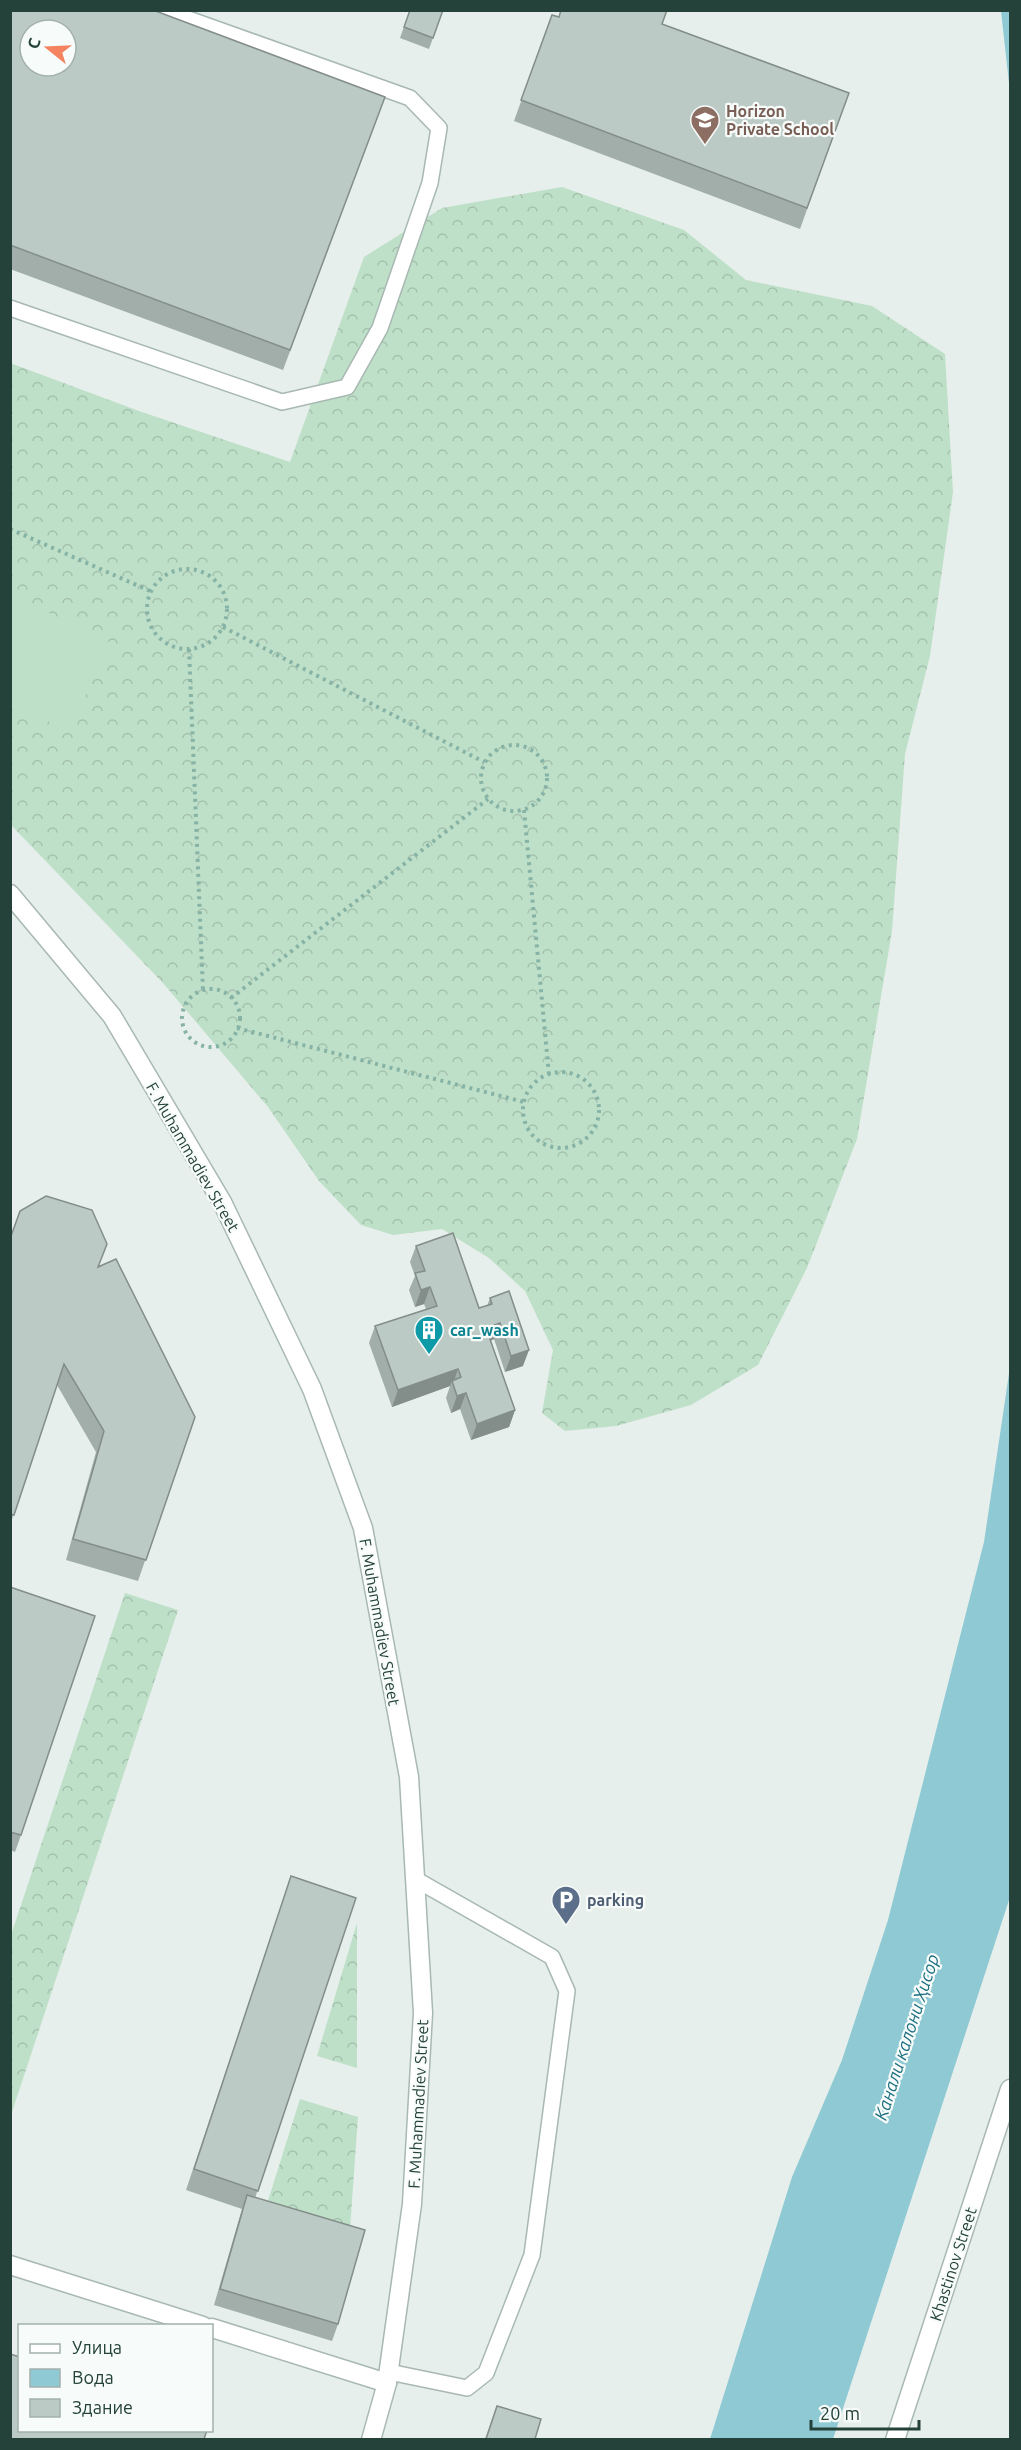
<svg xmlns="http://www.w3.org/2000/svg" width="1021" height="2450" font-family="Ubuntu,sans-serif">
<defs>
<pattern id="forest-crowns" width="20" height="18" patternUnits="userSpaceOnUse" patternTransform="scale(1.5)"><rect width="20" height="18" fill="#bfe0c8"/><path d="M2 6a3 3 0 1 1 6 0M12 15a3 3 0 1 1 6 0" fill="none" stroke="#a4c1ad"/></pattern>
</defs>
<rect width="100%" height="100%" fill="#e6efeb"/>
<g fill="url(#forest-crowns)">
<polygon points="562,187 684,230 746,280 872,306 945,354 953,492 930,656 905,754 892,931 857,1139 807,1268 758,1365 691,1405 616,1426 565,1431 542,1413 553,1350 525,1291 489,1258 442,1229 393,1235 361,1225 319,1181 268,1107 163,983 11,825 10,363 139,411 290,462 364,257 442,208"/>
<polygon points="125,1593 178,1610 11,2115 11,1935"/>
<polygon points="357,1923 357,2068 317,2056"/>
<polygon points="300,2099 358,2117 350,2229 266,2207"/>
</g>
<polygon fill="#bfe0c8" points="10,594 111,643 68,731 11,703"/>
<g fill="#8ec9d4">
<polygon points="1001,11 1010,11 1010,92"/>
<polygon points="1010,1367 1010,1897 833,2439 710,2439 792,2177 842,2060 888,1920 984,1542"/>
</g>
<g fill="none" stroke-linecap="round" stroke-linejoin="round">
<g stroke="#a8b8b2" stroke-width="18">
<g id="service">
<polyline points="10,308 282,402 347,387 380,328 430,183 439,128 410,98 163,10"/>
<polyline points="389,2372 467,2388 486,2373 532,2255 567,1991 552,1957 415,1879"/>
</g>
</g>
<g stroke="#a8b8b2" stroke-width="21">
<g id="minor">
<polyline points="10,894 112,1016 222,1202 312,1389 363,1528 409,1777 423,2013 412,2204 387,2383 371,2440"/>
<polyline points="10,2265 203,2326"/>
<polyline points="212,2328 387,2383"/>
<polyline points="895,2440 1010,2089"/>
</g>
</g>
<g stroke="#86b3a5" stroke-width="4" stroke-dasharray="3 4.5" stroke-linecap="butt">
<polyline points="10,529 150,591"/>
<circle cx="187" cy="609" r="40"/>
<polyline points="223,627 484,762"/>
<polyline points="189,649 203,991"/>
<circle cx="514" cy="778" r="33"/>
<polyline points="524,810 549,1075"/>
<circle cx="211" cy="1018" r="29"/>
<polyline points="231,998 488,799"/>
<polyline points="237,1028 524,1102"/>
<circle cx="561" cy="1110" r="38"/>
</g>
<use href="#service" stroke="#fff" stroke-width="15"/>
<use href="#minor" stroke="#fff" stroke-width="18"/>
</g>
<g fill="#a1aea9">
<polygon points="10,10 385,97 283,370 10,269"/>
<polygon points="410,10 443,10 429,49 400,38"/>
<polygon points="552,15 559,17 662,24 849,93 800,229 514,121"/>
<polygon points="20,1211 99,1267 195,1417 138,1581 66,1560 96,1452 57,1385 10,1525 10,1237"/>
<polygon points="416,1246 479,1308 487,1306 490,1298 523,1366 505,1372 494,1339 491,1341 515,1410 509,1427 471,1440 460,1409 451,1413 446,1398 450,1386 392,1407 369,1343 375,1326 426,1309 424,1304 415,1307 409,1290 415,1276 410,1262"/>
<polygon points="10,1587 21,1835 15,1852 10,1850"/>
<polygon points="291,1876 356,1898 255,2198 338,2324 332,2341 214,2305 242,2209 186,2190"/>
<polygon points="497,2406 535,2439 485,2439"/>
</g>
<g fill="#838d89">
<polygon points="430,1287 424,1304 415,1307 421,1290"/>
<polygon points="500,1323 494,1339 480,1344 486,1328"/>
<polygon points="529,1350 523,1366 505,1372 511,1356"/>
<polygon points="458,1369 453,1384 452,1381 450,1386 392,1407 398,1390"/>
<polygon points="466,1393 460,1409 451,1413 457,1396"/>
<polygon points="515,1410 509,1427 471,1440 477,1424"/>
</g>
<g fill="#bbcac4" stroke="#838d89" stroke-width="1.5" fill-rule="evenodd">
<path d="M10,10H153L385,97L290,350L10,245ZM30,30H66V66H30Z"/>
<polygon points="410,10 443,10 433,38 404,27"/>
<polygon points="561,10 667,10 662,24 849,93 807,208 521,100 552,15 559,17"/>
<polygon points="46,1196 92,1210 107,1244 98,1267 116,1259 195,1417 146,1560 73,1539 104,1431 64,1364 14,1515 10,1514 10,1239 20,1211"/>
<polygon points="453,1233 479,1308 492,1304 490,1298 509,1291 529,1350 511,1356 500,1323 486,1328 515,1410 477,1424 466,1393 457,1396 452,1381 461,1377 458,1369 398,1390 375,1326 437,1306 430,1287 421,1290 415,1273 425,1271 416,1246"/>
<polygon points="10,1587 95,1616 21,1835 10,1832"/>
<polygon points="291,1876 356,1898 258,2191 194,2169"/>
<polygon points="247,2195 365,2230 338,2324 220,2289"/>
<polygon points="10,2354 20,2357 20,2430 207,2430 204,2439 10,2439"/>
<polygon points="497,2406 541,2419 535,2439 486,2439"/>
</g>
<defs>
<g id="school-pin" transform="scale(1.5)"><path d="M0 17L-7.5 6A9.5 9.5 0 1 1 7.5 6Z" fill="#8d6e63" stroke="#f7fbf9"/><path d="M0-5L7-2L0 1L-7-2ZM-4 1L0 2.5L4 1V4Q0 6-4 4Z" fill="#fff"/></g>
<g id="building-pin" transform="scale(1.5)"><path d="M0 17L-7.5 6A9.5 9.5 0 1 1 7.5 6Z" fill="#0f9aa8" stroke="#f7fbf9"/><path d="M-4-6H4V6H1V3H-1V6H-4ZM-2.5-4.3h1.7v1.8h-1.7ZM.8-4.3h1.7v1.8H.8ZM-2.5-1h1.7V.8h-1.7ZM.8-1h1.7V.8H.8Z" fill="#fff"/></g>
<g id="parking-pin" transform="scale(1.5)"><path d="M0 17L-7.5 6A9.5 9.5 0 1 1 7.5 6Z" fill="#5c6f8a" stroke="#f7fbf9"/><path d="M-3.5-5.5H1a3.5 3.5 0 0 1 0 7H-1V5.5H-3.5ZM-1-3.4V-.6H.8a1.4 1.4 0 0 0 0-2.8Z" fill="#fff"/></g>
</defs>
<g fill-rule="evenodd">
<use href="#school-pin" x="705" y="120"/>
<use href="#building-pin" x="429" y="1330"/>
<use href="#parking-pin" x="566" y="1900"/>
</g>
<g text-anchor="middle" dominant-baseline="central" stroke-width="4.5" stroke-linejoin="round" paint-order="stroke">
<g font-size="16" font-weight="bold" fill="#785e54" stroke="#f7fbf9" text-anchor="start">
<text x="726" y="111">Horizon<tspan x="726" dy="18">Private School</tspan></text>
</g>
<g font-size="16" fill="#24423a" stroke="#f7fbf9">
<text transform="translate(193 1157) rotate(60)">F. Muhammadiev Street</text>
<text transform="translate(380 1622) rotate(80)">F. Muhammadiev Street</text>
<text transform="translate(418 2104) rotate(-87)">F. Muhammadiev Street</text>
<text transform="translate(953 2264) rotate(-72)">Khastinov Street</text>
</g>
<g font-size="16" font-weight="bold" fill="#0d838f" stroke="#f7fbf9" text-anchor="start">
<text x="450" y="1330">car_wash</text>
</g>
<g font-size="16" font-weight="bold" fill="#4e5e75" stroke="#f7fbf9" text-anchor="start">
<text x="587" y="1900">parking</text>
</g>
<g font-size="18" font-style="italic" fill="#1c6f80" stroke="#f7fbf9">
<text transform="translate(906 2037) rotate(-72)">Канали калони Ҳисор</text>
</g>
</g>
<rect width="1021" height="2450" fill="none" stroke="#24423a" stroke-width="24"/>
<rect x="18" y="2324" width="195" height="108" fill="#f7fbf9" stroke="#a3b1ad" stroke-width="1.5"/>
<rect x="30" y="2344" width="30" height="9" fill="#ffffff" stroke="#a3b1ad" stroke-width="1.5"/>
<text x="72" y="2354" font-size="18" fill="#24423a">Улица</text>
<rect x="30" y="2369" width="30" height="18" fill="#8ec9d4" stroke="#a3b1ad" stroke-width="1.5"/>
<text x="72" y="2384" font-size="18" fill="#24423a">Вода</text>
<rect x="30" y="2399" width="30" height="18" fill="#bbcac4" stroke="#a3b1ad" stroke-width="1.5"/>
<text x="72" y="2414" font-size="18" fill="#24423a">Здание</text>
<g transform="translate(48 48) rotate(288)"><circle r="28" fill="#f7fbf9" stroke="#a3b1ad" stroke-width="1.5"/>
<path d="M0-4.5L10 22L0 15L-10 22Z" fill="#f4845f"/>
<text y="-9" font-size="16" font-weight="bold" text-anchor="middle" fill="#24423a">С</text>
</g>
<path d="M811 2420v9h108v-9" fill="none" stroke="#24423a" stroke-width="3"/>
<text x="820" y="2420" font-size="18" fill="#24423a" stroke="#f7fbf9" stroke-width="4.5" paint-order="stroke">20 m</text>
</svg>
